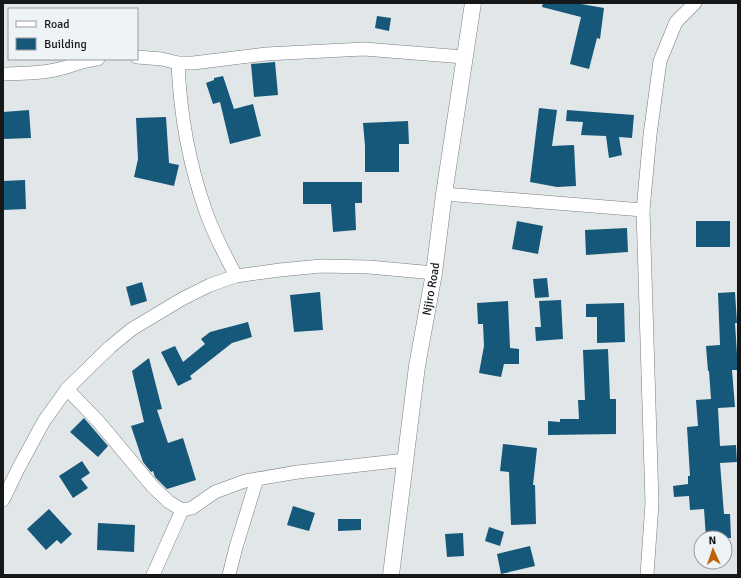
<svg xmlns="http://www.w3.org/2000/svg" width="741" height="578" font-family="Signika,sans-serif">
<rect width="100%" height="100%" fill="#e1e6e8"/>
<g fill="#165879">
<polygon points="543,3 581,3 581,4 604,8 600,39 597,38 589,69 570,64 581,17 542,7"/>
<polygon points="377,16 391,18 389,31 375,28"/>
<polygon points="275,62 278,95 254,97 251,64"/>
<polygon points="223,76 234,109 253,104 261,136 230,144 220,102 213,104 206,83 214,80 214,78"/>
<polygon points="539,108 557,110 552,146 574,145 576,186 557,187 530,182"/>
<polygon points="29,110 31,138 3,139 3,112"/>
<polygon points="567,110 634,115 632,138 619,137 622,155 609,158 606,136 581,135 583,122 566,121"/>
<polygon points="166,117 169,163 179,165 174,186 134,177 138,159 136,118"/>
<polygon points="408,121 409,144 399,144 399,172 365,172 365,146 363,123"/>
<polygon points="25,180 26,209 3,210 3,181"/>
<polygon points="303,182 362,182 362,203 355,203 356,230 333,232 331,204 303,204"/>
<polygon points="517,221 543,226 538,254 512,249"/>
<rect x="696" y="221" width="34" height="26"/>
<polygon points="627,228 628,252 586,255 585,230"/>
<polygon points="547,278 549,297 535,298 533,279"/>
<polygon points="142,282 147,301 131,306 126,287"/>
<polygon points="320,292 323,330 294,332 290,295"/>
<polygon points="735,292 737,323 735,323 738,370 732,370 735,407 718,408 720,446 736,445 737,462 720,463 724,514 730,514 731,538 706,538 704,509 690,510 689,496 674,497 673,486 688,484 688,476 690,476 687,427 698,426 696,400 711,399 709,371 708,371 706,346 720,345 718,293"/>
<polygon points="561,300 563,339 536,341 535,327 541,327 539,301"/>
<polygon points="508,301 510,348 519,349 519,364 504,364 501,377 479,373 484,346 483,324 478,324 477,303"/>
<polygon points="624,303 625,342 597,343 597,317 586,317 586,304"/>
<polygon points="248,322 252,337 232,343 190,376 192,379 178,386 161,352 175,346 183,362 205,344 201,339 210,332"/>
<polygon points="608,349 610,399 616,399 616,434 548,435 548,421 560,422 560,419 579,419 578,400 585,400 583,350"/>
<polygon points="149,358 162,409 157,410 168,443 183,438 196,480 167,489 155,477 153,471 151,472 143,462 131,426 144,422 132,371"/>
<polygon points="84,418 108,446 98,457 70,432"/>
<polygon points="503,444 537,448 533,485 535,485 536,524 511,525 509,472 500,471"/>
<polygon points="82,461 90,473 81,479 88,488 73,498 59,476"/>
<polygon points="293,506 315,513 309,531 287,525"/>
<polygon points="49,509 72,534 61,544 57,540 46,550 27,529"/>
<polygon points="338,519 361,519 361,530 338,531"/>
<polygon points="98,523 135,525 134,552 97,550"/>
<polygon points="489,527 504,532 500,546 485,541"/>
<polygon points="463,533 464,556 447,557 445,534"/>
<polygon points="530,546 535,566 501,574 497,554"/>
</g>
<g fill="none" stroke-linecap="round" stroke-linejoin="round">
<g stroke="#797d80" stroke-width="14">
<g id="minor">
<polyline points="137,57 162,59 178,63 193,63 266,54 364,49 464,57"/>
<path d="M178,63C180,114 189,164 206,212C214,235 225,255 236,276"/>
<path d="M3,74C21,73 41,74 59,69C72,66 84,60 98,59"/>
<polyline points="444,194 643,210"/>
<polyline points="67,389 98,421 153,487 169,502 182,510 192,508 215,492 245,481 298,472 405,460"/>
<polyline points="3,500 18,469 44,421 67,389 110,347 132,329 182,299 210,285 236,276 280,270 321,266 369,267 434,273"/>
<polyline points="153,575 182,510"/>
<polyline points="229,575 236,547 257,479"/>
<polyline points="647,575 652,503 643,210 650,135 660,61 676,22 695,3"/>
</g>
</g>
<g stroke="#797d80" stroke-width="17">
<g id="tertiary">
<path id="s1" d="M391,575L417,366L434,273L444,194L473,3"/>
</g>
</g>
<use href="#minor" stroke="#fff" stroke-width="13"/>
<use href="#tertiary" stroke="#fff" stroke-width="16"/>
</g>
<g text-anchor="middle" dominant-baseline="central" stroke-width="4" stroke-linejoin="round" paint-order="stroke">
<g font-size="12" fill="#161718" stroke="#eef3f6">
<text stroke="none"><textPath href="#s1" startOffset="289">Njiro Road</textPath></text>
</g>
</g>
<rect width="741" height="578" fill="none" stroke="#161718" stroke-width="8"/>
<rect x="8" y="8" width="130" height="52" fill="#eef3f6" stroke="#989b9d"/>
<rect x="16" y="21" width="20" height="6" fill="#ffffff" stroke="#989b9d"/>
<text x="44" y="28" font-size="12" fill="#161718">Road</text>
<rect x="16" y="38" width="20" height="12" fill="#165879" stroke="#989b9d"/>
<text x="44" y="48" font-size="12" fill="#161718">Building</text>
<g transform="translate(713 550) rotate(357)"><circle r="19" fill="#eef3f6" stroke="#989b9d"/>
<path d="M0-3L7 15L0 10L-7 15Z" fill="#be630b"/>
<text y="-6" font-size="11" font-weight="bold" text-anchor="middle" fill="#161718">N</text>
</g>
</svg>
